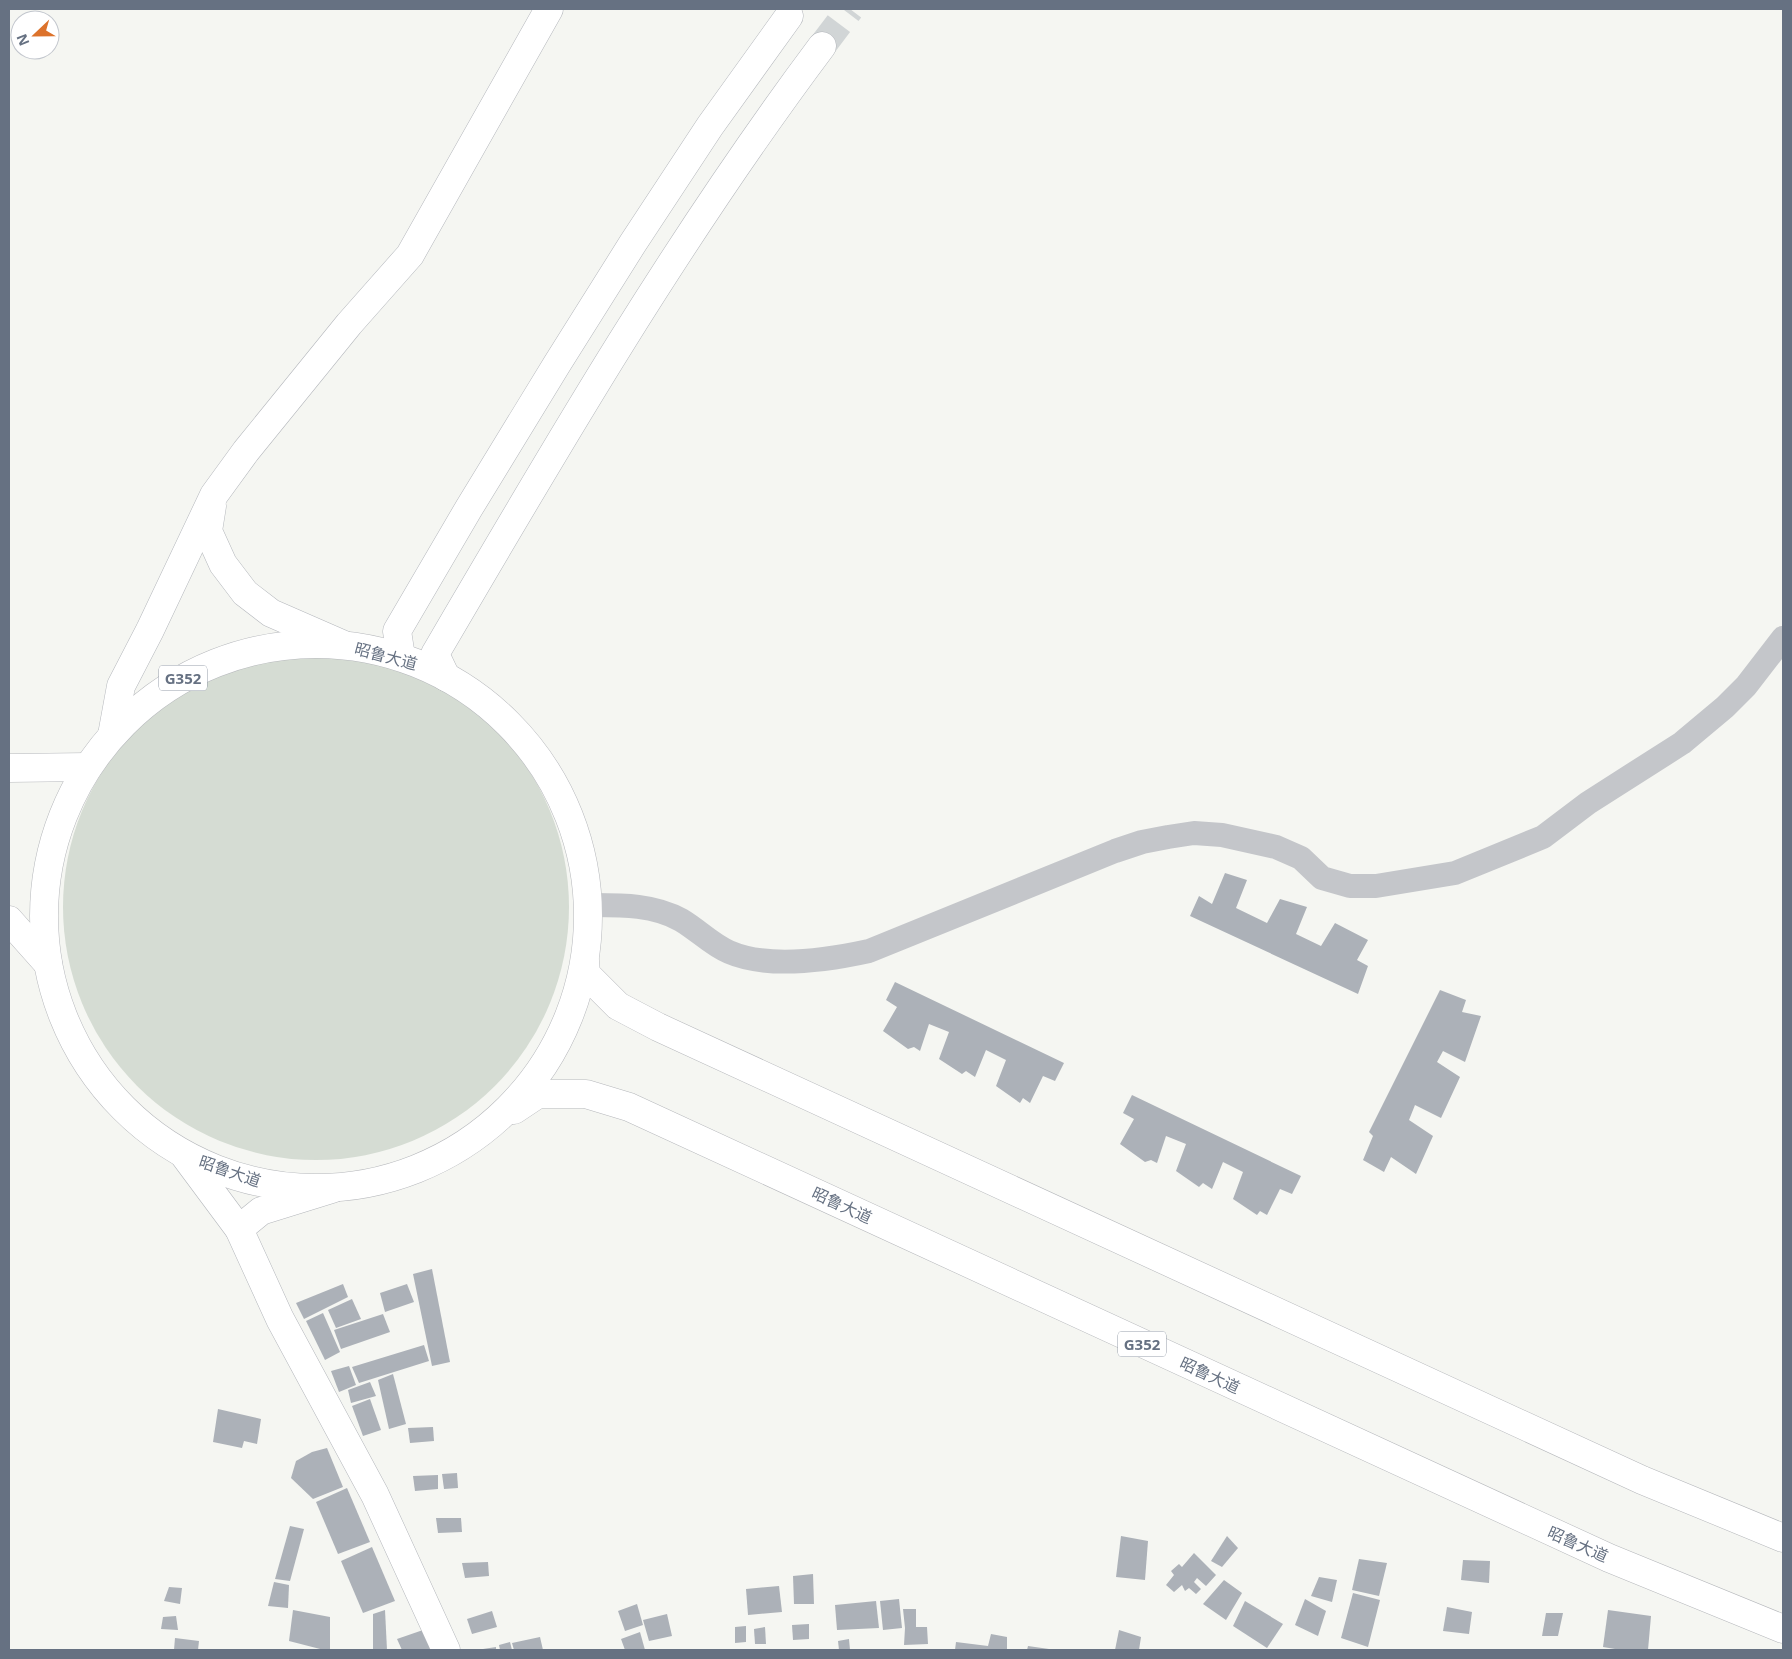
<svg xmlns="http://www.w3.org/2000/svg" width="1792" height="1659" font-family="'Noto Sans','Noto Sans SC',sans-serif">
<rect width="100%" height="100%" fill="#f5f6f2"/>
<circle fill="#d5dcd3" cx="316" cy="907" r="253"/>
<g fill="#acb1b8">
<polygon points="1225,873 1247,880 1236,908 1267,923 1280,899 1307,907 1296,934 1321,946 1335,923 1368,940 1357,960 1368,966 1358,994 1190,916 1199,896 1212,904"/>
<polygon points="895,982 1064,1063 1055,1081 1043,1076 1030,1103 1023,1098 1020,1103 996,1086 1006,1060 986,1050 975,1077 966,1071 962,1074 939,1059 949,1032 929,1024 920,1051 914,1047 908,1049 883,1031 897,1007 886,1000"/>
<polygon points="1440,990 1466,1000 1462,1012 1481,1016 1465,1062 1443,1051 1437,1062 1460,1077 1441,1118 1415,1105 1409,1120 1433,1136 1416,1174 1391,1157 1384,1172 1363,1160 1373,1136 1369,1132"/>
<polygon points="1132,1095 1301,1176 1292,1194 1280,1189 1267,1215 1260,1211 1257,1215 1233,1199 1243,1172 1223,1162 1212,1189 1203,1183 1199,1187 1176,1171 1186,1144 1166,1136 1157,1163 1151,1160 1145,1162 1120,1144 1134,1119 1123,1113"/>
<polygon points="432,1269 450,1362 432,1366 413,1274"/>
<polygon points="343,1284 348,1297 304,1319 296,1303"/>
<polygon points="407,1284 414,1302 385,1312 380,1293"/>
<polygon points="352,1299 361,1319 336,1328 328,1310"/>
<polygon points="323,1313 340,1352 325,1360 306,1321"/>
<polygon points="383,1314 390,1332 341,1349 334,1330"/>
<polygon points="424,1345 429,1361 359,1383 352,1367"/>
<polygon points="349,1366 356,1385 339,1392 331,1371"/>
<polygon points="393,1374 406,1424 389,1429 378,1380"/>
<polygon points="370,1382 376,1396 351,1403 348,1390"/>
<polygon points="370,1399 381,1430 363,1436 352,1406"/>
<polygon points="218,1409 261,1419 257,1444 244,1441 242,1448 213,1442"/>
<polygon points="433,1427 434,1441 410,1443 408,1428"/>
<polygon points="327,1448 343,1487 313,1499 291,1478 296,1461 312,1452"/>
<polygon points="457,1473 458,1488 444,1489 442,1474"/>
<polygon points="438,1475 438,1489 415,1491 413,1476"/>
<polygon points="347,1488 370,1542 338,1554 316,1502"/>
<polygon points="436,1518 461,1518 462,1532 438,1533"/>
<polygon points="290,1526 304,1529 290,1581 275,1579"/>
<polygon points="1121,1536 1148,1541 1145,1580 1116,1577"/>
<polygon points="1227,1536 1238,1548 1222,1567 1211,1561"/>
<polygon points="372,1547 395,1601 363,1613 341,1561"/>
<polygon points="1194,1553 1216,1575 1206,1586 1197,1578 1194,1582 1201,1589 1196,1594 1189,1588 1185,1591 1182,1585 1174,1592 1166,1585 1174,1575 1171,1571 1179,1564 1182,1567"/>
<polygon points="1359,1559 1387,1563 1379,1596 1352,1590"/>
<polygon points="1463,1560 1490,1561 1489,1583 1461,1580"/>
<polygon points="488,1562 489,1576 465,1578 462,1563"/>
<polygon points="813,1574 814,1604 794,1604 793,1576"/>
<polygon points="1319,1577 1337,1580 1332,1602 1311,1596"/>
<polygon points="1224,1580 1242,1593 1226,1620 1203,1604"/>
<polygon points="274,1582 289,1585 288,1608 268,1606"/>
<polygon points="779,1586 782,1612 748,1615 746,1589"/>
<polygon points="169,1587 182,1588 180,1604 164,1601"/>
<polygon points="1353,1593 1380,1600 1368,1647 1341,1638"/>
<polygon points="899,1599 902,1628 883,1630 880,1601"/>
<polygon points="1305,1599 1326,1611 1318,1636 1295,1625"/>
<polygon points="876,1601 879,1628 837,1630 835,1605"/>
<polygon points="1245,1601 1283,1624 1267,1648 1233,1626"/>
<polygon points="637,1604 643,1625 625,1631 618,1611"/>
<polygon points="1447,1607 1472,1612 1469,1634 1443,1631"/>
<polygon points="903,1609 916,1609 916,1627 927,1627 928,1644 904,1645 905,1628"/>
<polygon points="293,1610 330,1617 330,1650 324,1650 289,1641"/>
<polygon points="385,1610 387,1650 373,1650 373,1614"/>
<polygon points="1608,1610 1651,1616 1648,1650 1621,1650 1603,1647"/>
<polygon points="492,1611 497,1627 472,1634 467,1619"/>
<polygon points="1546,1613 1563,1613 1558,1636 1542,1636"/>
<polygon points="667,1614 672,1636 649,1641 643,1620"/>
<polygon points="176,1616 178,1630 161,1629 163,1617"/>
<polygon points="809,1624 809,1639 793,1640 792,1625"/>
<polygon points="746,1626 746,1642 735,1643 735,1627"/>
<polygon points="765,1627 766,1644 755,1644 754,1629"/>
<polygon points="423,1630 433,1650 402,1650 397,1639"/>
<polygon points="1119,1630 1141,1637 1139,1650 1115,1650"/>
<polygon points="640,1632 645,1650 625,1650 621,1639"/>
<polygon points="991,1634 1007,1637 1007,1650 955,1650 956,1642 988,1646"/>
<polygon points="540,1637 543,1650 514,1650 512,1643"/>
<polygon points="175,1638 199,1641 198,1650 174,1650"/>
<polygon points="849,1639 850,1650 839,1650 838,1641"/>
<polygon points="510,1642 512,1650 500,1650 499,1645"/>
<polygon points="1028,1646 1049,1649 1049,1650 1027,1650"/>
<polygon points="496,1647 496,1650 483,1650 483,1649"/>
</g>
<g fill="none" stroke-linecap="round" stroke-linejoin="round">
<polyline stroke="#d1d5d6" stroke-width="28" stroke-dasharray="28 14" stroke-linecap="butt" points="822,46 850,9"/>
<g stroke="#b4b7bc" stroke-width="29">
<g id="major">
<polyline points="212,506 208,531 223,564 245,593 271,613 342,644"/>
<polyline points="401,657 397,631 469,508 557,364 633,243 710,126 789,16"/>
<path d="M446,677L435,654C556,447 678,238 822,46"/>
<polyline points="112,735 121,686 150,630 214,495 246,451 349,324 410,255 549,9"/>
<polyline points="184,1155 239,1229 280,1319 375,1495 446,1650"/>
<polyline points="239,1229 261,1211 332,1189"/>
</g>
</g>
<g stroke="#b6b8bc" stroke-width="29">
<g id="highway">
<circle cx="316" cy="916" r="272"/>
<polyline points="9,768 88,767"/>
<polyline points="9,920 48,964"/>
<polyline points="585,961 586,974 618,1006 658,1027 1642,1480 1783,1538"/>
<polyline points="514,1110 538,1094 586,1094 629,1107 1609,1558 1783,1629"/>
</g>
</g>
<path stroke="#c4c6ca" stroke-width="24" d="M588,905C619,905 653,904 681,920C698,930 712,945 729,952C768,969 828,960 869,951L1115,851L1142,842L1168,837L1194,833L1222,835L1276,847L1301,858L1322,878L1350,886H1376L1455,873L1543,837L1588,803L1682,743L1725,707L1746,686L1783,638"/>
<use href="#major" stroke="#fff" stroke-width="28"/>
<use href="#highway" stroke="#fff" stroke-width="28"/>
</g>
<g text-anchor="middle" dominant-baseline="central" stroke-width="5" stroke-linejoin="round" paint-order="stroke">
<g fill="#fff" stroke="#949ca8" stroke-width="1">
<rect x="159" y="665.5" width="48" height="25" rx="4"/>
<rect x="1118" y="1331.5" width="48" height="25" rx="4"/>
</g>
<g font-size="15" font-weight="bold" fill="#667182">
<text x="183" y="678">G352</text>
<text x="1142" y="1344">G352</text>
</g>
<g font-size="16" fill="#667182" stroke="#fff">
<text transform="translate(386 656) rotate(15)">昭鲁大道</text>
<text transform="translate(230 1171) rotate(19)">昭鲁大道</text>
<text transform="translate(842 1205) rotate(25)">昭鲁大道</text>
<text transform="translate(1210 1375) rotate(25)">昭鲁大道</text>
<text transform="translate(1578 1544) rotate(24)">昭鲁大道</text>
</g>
</g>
<rect width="1792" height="1659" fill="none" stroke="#667182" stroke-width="20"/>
<g transform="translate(35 35) rotate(248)"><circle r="24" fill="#ffffff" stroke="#c2c6cd"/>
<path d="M0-4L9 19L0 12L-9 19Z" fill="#dc722b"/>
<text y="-8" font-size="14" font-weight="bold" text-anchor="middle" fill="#667182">N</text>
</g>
</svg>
